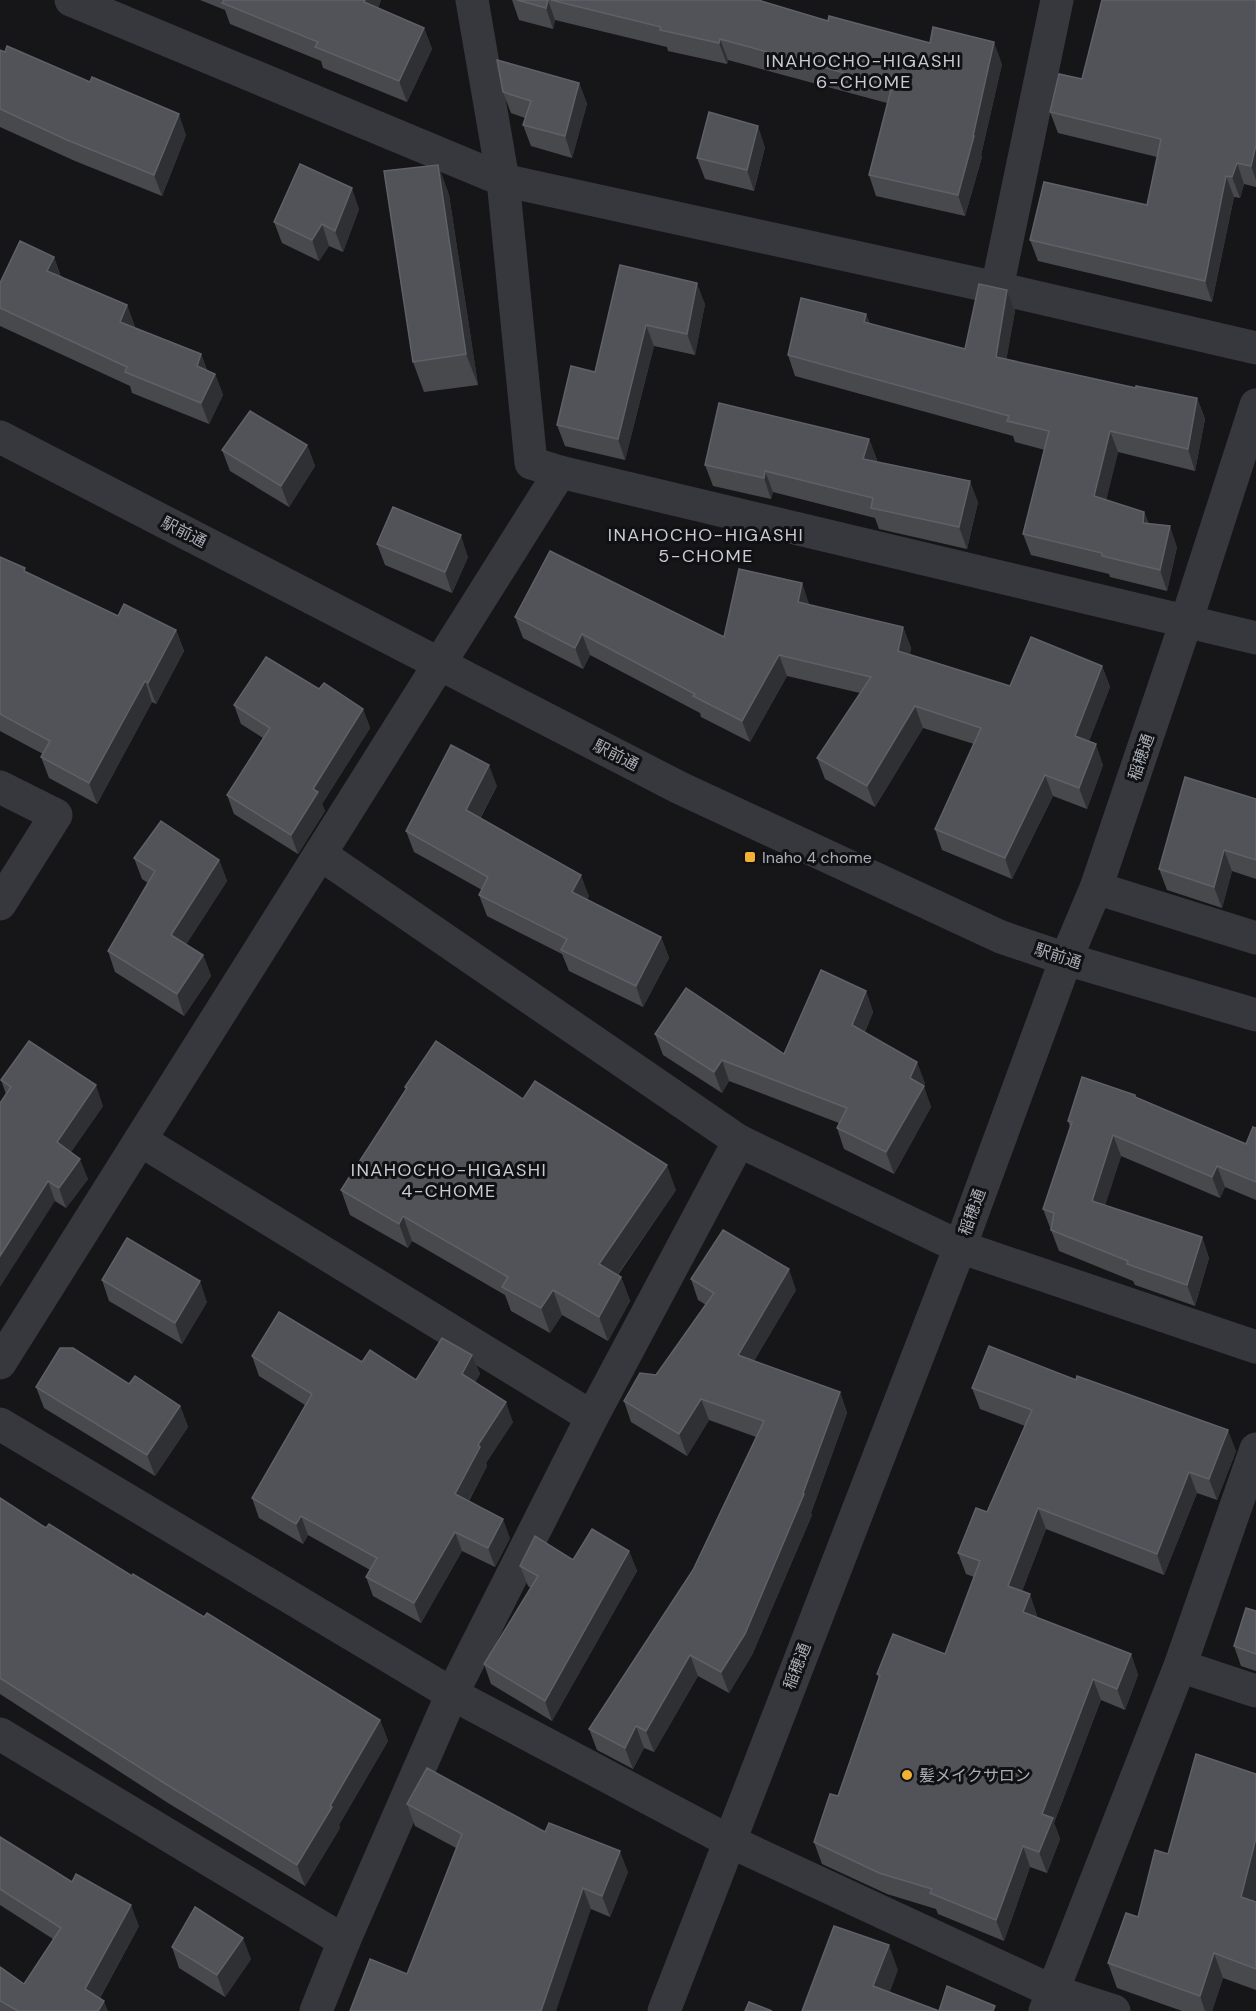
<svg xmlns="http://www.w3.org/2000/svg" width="1256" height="2011" font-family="'DM Sans','Noto Sans JP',sans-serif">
<rect width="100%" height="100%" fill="#161618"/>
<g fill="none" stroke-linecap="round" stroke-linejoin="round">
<g stroke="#37383d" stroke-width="33">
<polyline points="71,0 503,180 997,288 1256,348"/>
<polyline points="472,0 503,180 531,463 560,472 1256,638"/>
<polyline points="997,288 1057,0"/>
<polyline points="0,437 680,788 1001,937 1066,959 1256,1015"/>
<polyline points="0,787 56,815 0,904"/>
<polyline points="320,854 739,1141 960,1247 1256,1347"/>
<polyline points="1096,888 1256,938"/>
<polyline points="140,1140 592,1417"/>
<polyline points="0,1363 560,472"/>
<polyline points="0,1424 452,1694 729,1841 1052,1991 1114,2011"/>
<polyline points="1180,1666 1256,1691"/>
<polyline points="0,1734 344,1941"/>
<polyline points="316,2011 344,1941 452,1694 592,1417 739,1141"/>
<polyline points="664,2011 960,1247 1066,959 1096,888 1186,622 1256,405"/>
<polyline points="1045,2011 1180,1666 1256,1449"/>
</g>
</g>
<g fill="#47494d">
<polygon points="200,0 381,0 378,8 424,28 432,49 407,102 323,68 321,61 230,24 225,10"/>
<polygon points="512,0 758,0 828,21 1002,64 981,155 982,157 965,216 876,196 869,175 887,103 728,60 727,64 668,51 667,47 555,20 553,29 519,20"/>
<polygon points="1256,0 1256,187 1244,184 1240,198 1234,197 1212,302 1038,261 1030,240 1147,205 1157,157 1058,133 1050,112 1082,79"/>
<polygon points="0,50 186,135 162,196 75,161 0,127"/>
<polygon points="579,83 587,104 572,158 531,146 523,125 525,118 511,113 503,92"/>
<polygon points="765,147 754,191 705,179 697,158"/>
<polygon points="438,165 449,195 478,385 424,392 413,362"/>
<polygon points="359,209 343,252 329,246 319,261 282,243 274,222"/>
<polygon points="54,257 61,277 127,305 135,327 134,328 201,354 207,370 215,374 223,395 209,424 132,393 130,386 0,326 0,283"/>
<polygon points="620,265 705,304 695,355 654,346 625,460 565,446 557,425 595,372"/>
<polygon points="1007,290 1015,311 1006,360 1136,388 1197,398 1205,419 1195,471 1118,452 1106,500 1144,512 1149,524 1177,547 1167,591 1110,577 1109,574 1031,555 1023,534 1045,450 1015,442 1013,436 795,376 788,355 866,314 870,324 965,349"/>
<polygon points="869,439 877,460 876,462 978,502 967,549 879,529 875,518 773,492 771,499 713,486 705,465"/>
<polygon points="307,445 315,466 289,507 230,471 222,450"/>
<polygon points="377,544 468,557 452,593 385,565"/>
<polygon points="0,557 27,573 118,616 176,630 184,651 156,704 152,702 97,804 49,778 41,757 43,754 0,731"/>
<polygon points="802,583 809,605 903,627 911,648 910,654 1010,686 1102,666 1110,687 1089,741 1103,765 1087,809 1053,796 1012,879 942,850 935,829 974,744 923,728 875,807 825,779 817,758 860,693 787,676 750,742 701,717 700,713 590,655 583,669 523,638 515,617 724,637"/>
<polygon points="319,689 363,709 370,728 322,804 325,811 298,854 234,814 227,795 263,738 241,724 234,705"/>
<polygon points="497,786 480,819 589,896 587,899 661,937 669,958 643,1007 569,971 562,954 487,916 479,895 482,890 414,852 406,831"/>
<polygon points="1256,799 1256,879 1232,871 1222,908 1167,890 1159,869"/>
<polygon points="134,858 219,860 227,881 186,944 203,955 211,976 184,1016 115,972 108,951 148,883 142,879"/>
<polygon points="866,991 873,1012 865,1032 925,1083 923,1086 931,1107 894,1174 844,1149 837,1128 839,1123 729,1081 722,1093 663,1055 655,1034 784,1054"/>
<polygon points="1,1080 103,1106 71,1152 88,1179 66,1208 55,1201 6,1094"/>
<polygon points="405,1087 523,1099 676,1190 618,1275 621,1277 630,1301 608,1341 562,1315 550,1333 511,1311 505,1295 412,1241 408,1248 350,1215 341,1190 406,1090"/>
<polygon points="1136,1098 1246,1144 1256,1128 1256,1200 1225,1187 1220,1198 1121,1156 1105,1205 1202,1237 1209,1258 1195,1306 1135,1285 1133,1281 1059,1251 1043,1209 1070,1127 1068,1121"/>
<polygon points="691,1279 796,1290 754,1361 840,1392 847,1413 811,1513 812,1515 752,1655 729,1693 698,1676 654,1752 644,1748 633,1769 597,1750 589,1729 693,1570 756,1437 709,1420 687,1456 631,1422 624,1401 656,1375 706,1305 698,1300"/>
<polygon points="102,1280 207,1302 182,1344 109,1301"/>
<polygon points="472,1355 480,1374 475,1382 513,1422 486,1463 487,1466 469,1501 510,1538 495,1567 462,1551 421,1623 373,1596 366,1577 370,1570 308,1535 303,1544 259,1518 252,1498 305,1405 259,1376 252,1356 362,1362 416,1380"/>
<polygon points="129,1384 180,1406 188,1427 155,1476 44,1408 36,1387"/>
<polygon points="972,1388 1236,1451 1217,1500 1197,1493 1164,1575 1046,1529 1022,1591 1037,1615 1036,1617 1131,1654 1138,1675 1125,1710 1101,1700 1054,1823 1060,1839 1047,1873 1030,1867 1004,1941 938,1914 936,1909 887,1894 822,1864 814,1842 838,1796 879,1678 877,1674 945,1654 974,1577 966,1574 958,1553 987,1512 1025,1426 980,1409"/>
<polygon points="0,1498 46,1528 204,1617 380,1720 388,1741 339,1825 340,1828 305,1886 168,1803 0,1694"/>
<polygon points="629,1551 637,1571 552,1721 491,1684 484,1664 531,1588 528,1586 520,1566 573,1560"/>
<polygon points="1256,1611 1256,1671 1241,1666 1234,1646"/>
<polygon points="407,1804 545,1832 628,1872 610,1917 591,1909 407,1974 456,1848 415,1826"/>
<polygon points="0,1837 139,1926 100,1998 108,2011 0,2011 0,1967 24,1984 53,1939 0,1905"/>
<polygon points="1256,1902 1256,1990 1223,1978 1212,2011 1182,2011 1117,1988 1108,1963 1138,1917"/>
<polygon points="172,1947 251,1959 225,1997 179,1968"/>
</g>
<g fill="#2f3033">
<polygon points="365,0 381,0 372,23 364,2"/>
<polygon points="548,0 555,20 553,29 546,8"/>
<polygon points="424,28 432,49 407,102 399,81"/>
<polygon points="720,39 728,60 727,64 719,43"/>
<polygon points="994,42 1002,64 981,155 982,157 965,216 958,195 973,136"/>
<polygon points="579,83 587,104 572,158 565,136"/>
<polygon points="179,114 186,135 162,196 154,175"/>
<polygon points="758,126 765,147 754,191 747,170"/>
<polygon points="1256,145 1256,180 1251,166"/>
<polygon points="1237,163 1244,184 1240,198 1232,177"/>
<polygon points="438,165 449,195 478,385 466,354"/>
<polygon points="1226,176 1234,197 1212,302 1205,281"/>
<polygon points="352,188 359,209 343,252 335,231"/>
<polygon points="322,224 329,246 319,261 312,240"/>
<polygon points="54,257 61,278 47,271"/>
<polygon points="697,283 705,304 695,355 687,334"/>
<polygon points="1007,290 1015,311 1003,379 996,357"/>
<polygon points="127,305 135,327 128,343 120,322"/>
<polygon points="866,314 874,335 864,322"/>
<polygon points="646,325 654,346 625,460 618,439"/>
<polygon points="201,354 209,376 197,366"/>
<polygon points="215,374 223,395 209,424 201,403"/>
<polygon points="1197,398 1205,419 1195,471 1188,449"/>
<polygon points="1110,431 1118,452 1102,517 1094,496"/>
<polygon points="869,439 877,460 871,480 863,459"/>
<polygon points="307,445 315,466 289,507 281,486"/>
<polygon points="765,471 773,492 771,499 764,478"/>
<polygon points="970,481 978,502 967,549 959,527"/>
<polygon points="1144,512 1152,533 1143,523"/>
<polygon points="1170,526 1177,547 1167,591 1160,570"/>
<polygon points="461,535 468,557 452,593 445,572"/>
<polygon points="802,583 809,604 805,624 798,602"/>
<polygon points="903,627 911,648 906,672 898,651"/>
<polygon points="176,630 184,651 156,704 148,683"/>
<polygon points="582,634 590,655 583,669 575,648"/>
<polygon points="779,655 787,676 750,742 742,721"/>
<polygon points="1102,666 1110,687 1083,757 1075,736"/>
<polygon points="145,681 152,702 97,804 89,783"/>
<polygon points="915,706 923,728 875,807 867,786"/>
<polygon points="363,709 370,728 322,804 325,811 298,854 291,835 313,789"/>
<polygon points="1096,744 1103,765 1087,809 1079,788"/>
<polygon points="489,765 497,786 473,831 466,810"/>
<polygon points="1045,775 1053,796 1012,879 1005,858"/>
<polygon points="1224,850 1232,871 1222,908 1214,887"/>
<polygon points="219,860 227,881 179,956 171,935"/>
<polygon points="581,875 589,896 580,913 572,892"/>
<polygon points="661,937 669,958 643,1007 636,986"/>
<polygon points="203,955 211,976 184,1016 177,994"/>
<polygon points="866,991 873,1012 859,1046 852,1025"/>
<polygon points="722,1060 729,1081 722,1093 714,1072"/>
<polygon points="917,1062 925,1083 921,1090 924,1086 931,1107 894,1174 886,1152 910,1078"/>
<polygon points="96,1085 103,1106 64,1162 57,1142"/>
<polygon points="1113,1135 1121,1156 1100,1222 1092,1201"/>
<polygon points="80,1159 88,1179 66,1208 59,1188"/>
<polygon points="667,1165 676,1190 608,1288 599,1264"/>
<polygon points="1217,1166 1225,1187 1220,1198 1212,1177"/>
<polygon points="48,1181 55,1201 0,1287 0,1256"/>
<polygon points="403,1216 412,1241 408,1248 399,1224"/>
<polygon points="1202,1237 1209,1258 1195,1306 1187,1285"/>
<polygon points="789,1269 796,1290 745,1376 738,1355"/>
<polygon points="621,1277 630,1301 608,1341 599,1317"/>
<polygon points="200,1281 207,1302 182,1344 175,1323"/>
<polygon points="553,1290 562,1315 550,1333 541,1308"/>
<polygon points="472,1355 480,1374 469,1393 462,1374"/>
<polygon points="840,1392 847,1413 811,1513 812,1515 752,1655 729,1693 721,1672 803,1493"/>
<polygon points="701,1399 709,1420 687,1456 679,1434"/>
<polygon points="506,1402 513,1422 486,1463 487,1466 462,1513 455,1494 478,1445"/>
<polygon points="180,1406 188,1427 155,1476 147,1455"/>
<polygon points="1228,1430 1236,1451 1217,1500 1209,1479"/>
<polygon points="1189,1472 1197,1493 1164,1575 1157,1554"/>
<polygon points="1038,1508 1046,1529 1016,1607 1008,1586"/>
<polygon points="301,1516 308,1535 303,1544 296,1524"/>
<polygon points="503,1519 510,1538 495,1567 488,1548"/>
<polygon points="455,1532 462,1551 421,1623 414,1603"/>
<polygon points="629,1551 637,1571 552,1721 545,1701"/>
<polygon points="1030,1594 1037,1615 1031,1633 1023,1612"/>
<polygon points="1131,1654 1138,1675 1125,1710 1117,1689"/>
<polygon points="690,1655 698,1676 654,1752 646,1731"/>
<polygon points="1093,1679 1101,1700 1054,1823 1060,1839 1047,1873 1039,1852 1042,1814"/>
<polygon points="380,1720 388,1741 339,1825 340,1828 305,1886 297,1865 330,1806"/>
<polygon points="636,1726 644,1748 633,1769 625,1748"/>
<polygon points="1256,1838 1256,1899 1250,1922 1241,1897"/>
<polygon points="1023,1846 1030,1867 1004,1941 996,1920"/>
<polygon points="620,1851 628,1872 610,1917 602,1896"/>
<polygon points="583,1888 591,1909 556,2011 541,2011"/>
<polygon points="131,1905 139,1926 93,2010 85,1989"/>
<polygon points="243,1938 251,1959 225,1997 217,1975"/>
<polygon points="889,1945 898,1970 883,2011 873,1986"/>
<polygon points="1214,1953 1223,1978 1212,2011 1205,2011 1200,1996"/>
<polygon points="104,2001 108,2011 98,2011"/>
</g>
<g fill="#525359" stroke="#5f6168" stroke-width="1.5">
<polygon points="224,0 365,0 364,2 424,28 399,81 315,47 318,42 222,3"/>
<polygon points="517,0 548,0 546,8"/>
<polygon points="551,0 758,0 828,21 829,16 930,43 933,27 994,42 973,136 974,136 958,195 869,175 892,86 720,39 719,43 660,30 661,27"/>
<polygon points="1102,0 1256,0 1256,145 1251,166 1237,163 1232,177 1226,176 1205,281 1030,240 1044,182 1147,205 1161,139 1050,112 1059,74 1082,79"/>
<polygon points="7,46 90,82 92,77 179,114 154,175 67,140 0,109 0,50 5,52"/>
<polygon points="497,60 579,83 565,136 523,125 531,101 503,92"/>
<polygon points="709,112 758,126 747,170 697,158"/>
<polygon points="300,164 352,188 335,231 322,224 312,240 274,222"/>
<polygon points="438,165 466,354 413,362 384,171"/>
<polygon points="20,241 54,257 47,271 127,305 120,322 201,354 197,366 215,374 201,403 125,372 127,367 0,308 0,283"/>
<polygon points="620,265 697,283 687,334 646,325 618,439 557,425 571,366 595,372"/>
<polygon points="979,284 1007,290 996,357 1136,388 1136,386 1197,398 1188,449 1110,431 1094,496 1144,512 1143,523 1170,526 1160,570 1102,556 1102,553 1023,534 1049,431 1007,421 1009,416 788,355 801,298 866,314 864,322 965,349"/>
<polygon points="719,403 869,439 863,459 970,481 959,527 871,508 873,498 765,471 764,478 705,465"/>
<polygon points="250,411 307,445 281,486 222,450"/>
<polygon points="393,507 461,535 445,572 377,544"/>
<polygon points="550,551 724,637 739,569 802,583 798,602 903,627 898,651 1010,686 1031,637 1102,666 1075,736 1096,744 1079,788 1045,775 1005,858 935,829 981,728 915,706 867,786 817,758 871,677 779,655 742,721 693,696 695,694 582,634 575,648 515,617"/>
<polygon points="0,557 25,568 24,571 118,616 124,604 176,630 148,683 145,681 89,783 41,757 50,741 0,714"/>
<polygon points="266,657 319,689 324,683 363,709 313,789 318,792 291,835 227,795 270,728 234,705"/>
<polygon points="451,745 489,765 466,810 581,875 572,892 661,937 636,986 561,950 567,939 479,895 488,877 406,831"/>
<polygon points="1185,777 1256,799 1256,860 1224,850 1214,887 1159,869"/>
<polygon points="161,821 219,860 171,935 203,955 177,994 108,951 155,871 134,858"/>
<polygon points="821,970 866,991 852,1025 917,1062 910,1078 924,1086 886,1152 837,1128 847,1108 722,1060 714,1072 655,1034 686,988 784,1054"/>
<polygon points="29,1041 96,1085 57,1142 80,1159 59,1188 48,1181 0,1256 0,1103 11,1087 1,1080"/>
<polygon points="436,1041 523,1099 535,1081 667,1165 599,1264 621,1277 599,1317 553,1290 541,1308 502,1287 508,1277 403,1216 399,1224 341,1190 407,1088 405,1087"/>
<polygon points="1082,1077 1135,1095 1135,1097 1246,1144 1253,1127 1256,1128 1256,1182 1217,1166 1212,1177 1113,1135 1092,1201 1202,1237 1187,1285 1127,1264 1128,1261 1051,1230 1054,1213 1043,1209 1072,1122 1068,1121"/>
<polygon points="723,1230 789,1269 738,1355 840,1392 803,1493 804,1494 745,1634 721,1672 690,1655 646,1731 636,1726 625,1748 589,1729 693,1570 764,1421 701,1399 679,1434 624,1401 640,1373 656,1375 714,1293 691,1279"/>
<polygon points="127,1238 200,1281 175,1323 102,1280"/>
<polygon points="279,1312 362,1362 370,1350 416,1380 442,1338 472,1355 462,1374 506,1402 478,1445 480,1447 455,1494 503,1519 488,1548 455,1532 414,1603 366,1577 377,1558 301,1516 296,1524 252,1498 312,1394 252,1356"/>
<polygon points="989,1346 1076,1380 1077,1376 1228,1430 1209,1479 1189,1472 1157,1554 1038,1508 1008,1586 1030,1594 1023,1612 1131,1654 1117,1689 1093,1679 1042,1814 1053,1818 1039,1852 1023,1846 996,1920 930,1893 932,1889 879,1873 814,1842 830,1794 838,1796 880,1675 877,1674 893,1634 945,1654 980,1561 958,1553 976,1508 987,1512 1032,1410 972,1388"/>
<polygon points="60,1348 73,1348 129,1384 135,1376 180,1406 147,1455 36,1387"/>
<polygon points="0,1498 46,1528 49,1524 132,1576 133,1574 204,1617 207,1613 380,1720 330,1806 332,1807 297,1865 161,1781 0,1678"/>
<polygon points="592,1529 629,1551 545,1701 484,1664 538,1576 520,1566 535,1536 573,1560"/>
<polygon points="1246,1608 1256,1611 1256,1654 1234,1646"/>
<polygon points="1196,1754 1256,1774 1256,1838 1241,1897 1256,1902 1256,1969 1214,1953 1200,1996 1108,1963 1126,1913 1138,1917 1155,1850 1168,1854"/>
<polygon points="427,1768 545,1832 549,1823 620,1851 602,1896 583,1888 541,2011 350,2011 370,1959 407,1974 462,1834 407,1804"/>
<polygon points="0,1837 72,1882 76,1874 131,1905 85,1989 104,2001 98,2011 18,2011 0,2001 0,1967 24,1984 61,1928 0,1889"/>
<polygon points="195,1907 243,1938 217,1975 172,1947"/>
<polygon points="834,1926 889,1945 873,1986 939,2011 947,1986 995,2006 993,2011 802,2011"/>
<polygon points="749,2002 772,2011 745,2011"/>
</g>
<g fill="#f2b134" stroke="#111113" stroke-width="2">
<rect x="744" y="851" width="12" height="12" rx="3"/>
<circle cx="907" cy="1775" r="6"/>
</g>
<g text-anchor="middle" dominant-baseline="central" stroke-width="6" stroke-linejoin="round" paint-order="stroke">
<g font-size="16" fill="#a8adb8" stroke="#111113">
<text transform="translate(184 532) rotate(27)">駅前通</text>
<text transform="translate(616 755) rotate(27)">駅前通</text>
<text transform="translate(1141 757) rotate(-71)">稲穂通</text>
<text transform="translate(1058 956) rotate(18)">駅前通</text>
<text transform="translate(972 1212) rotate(-70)">稲穂通</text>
<text transform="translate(797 1666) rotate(-69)">稲穂通</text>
</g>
<g font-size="16" fill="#a8adb8" stroke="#111113" text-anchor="start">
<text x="762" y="857">Inaho 4 chome</text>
<text x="919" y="1775">髪メイクサロン</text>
</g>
<g font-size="18" letter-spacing="1.5" fill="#c9ccd4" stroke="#111113">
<text x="864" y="61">INAHOCHO-HIGASHI<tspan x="864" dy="21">6-CHOME</tspan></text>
<text x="706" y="535">INAHOCHO-HIGASHI<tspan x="706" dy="21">5-CHOME</tspan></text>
<text x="449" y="1170">INAHOCHO-HIGASHI<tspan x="449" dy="21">4-CHOME</tspan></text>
</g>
</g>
</svg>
